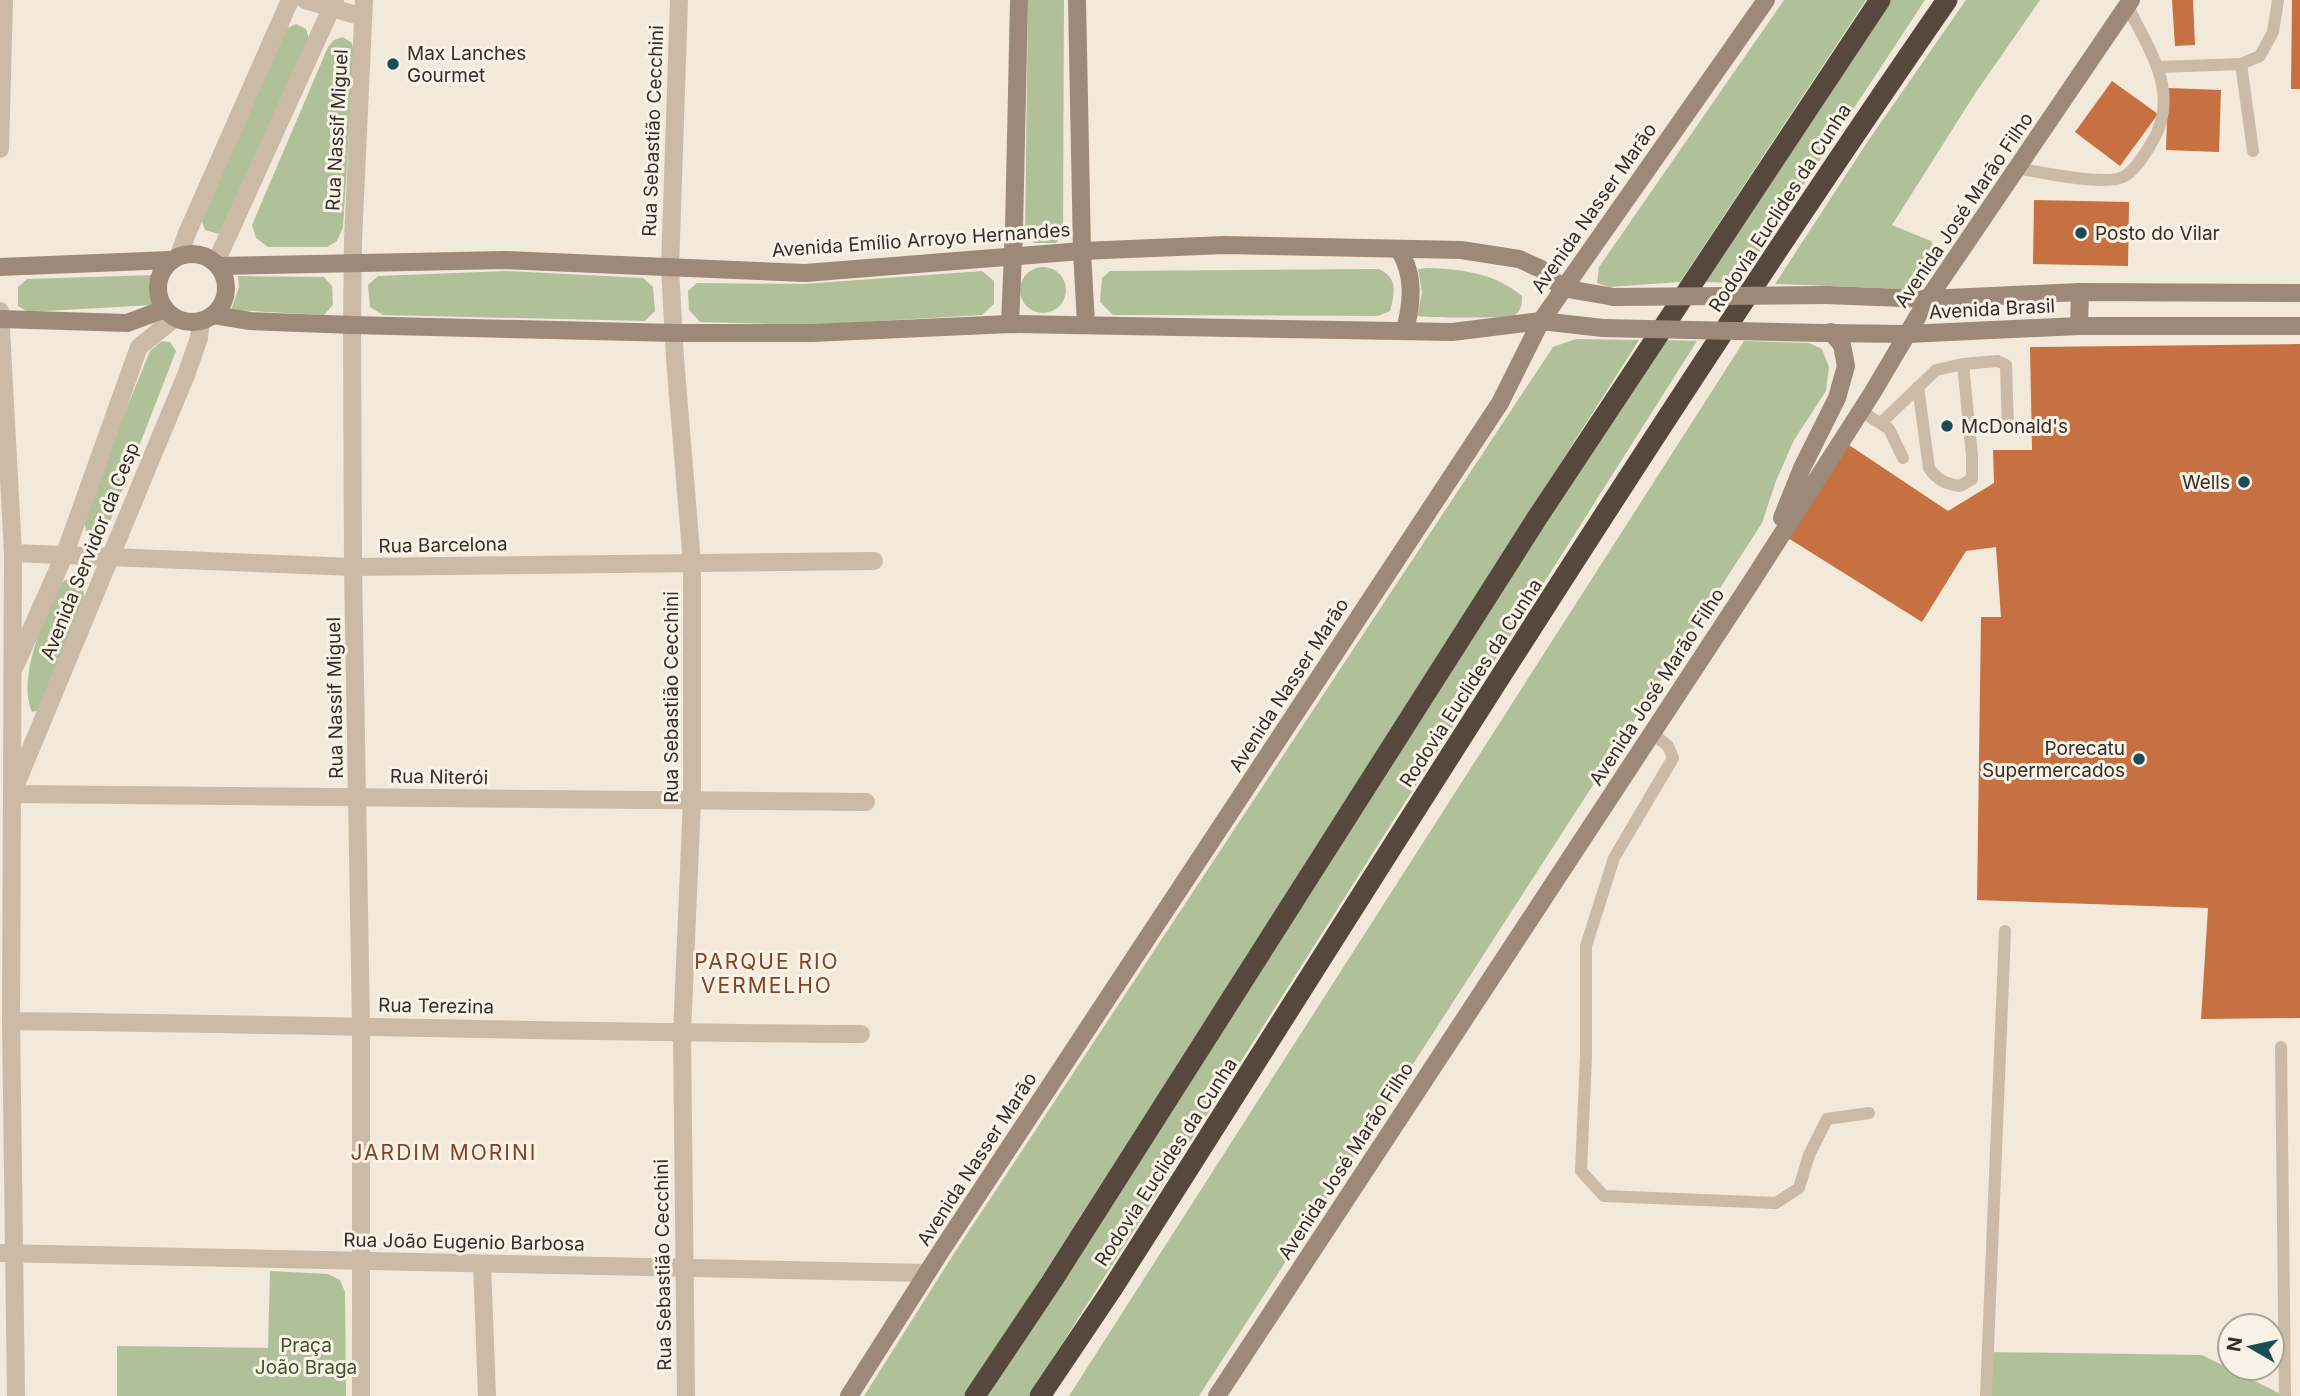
<svg xmlns="http://www.w3.org/2000/svg" width="2300" height="1396" font-family="Inter,sans-serif">
<rect width="100%" height="100%" fill="#f2e9da"/>
<g fill="#b0c19a">
<polygon points="1028,0 1064,0 1063,233 1056,243 1034,243 1025,232"/>
<polygon points="1784,0 1866,0 1680,282 1609,287 1597,283 1599,267"/>
<polygon points="1890,0 1925,0 1739,283 1704,282"/>
<polygon points="1966,0 2040,0 1976,92 1892,225 1931,241 1935,249 1915,283 1904,289 1775,284 1868,141"/>
<polygon points="296,24 306,29 309,39 219,234 205,230 202,222 203,214 283,30"/>
<polygon points="343,37 352,43 354,53 343,227 337,241 327,247 268,247 256,238 252,225 328,47 334,40"/>
<circle cx="1043" cy="290" r="23"/>
<path d="M1427,268C1461,269 1495,273 1522,296C1522,305 1521,312 1513,316C1508,318 1423,318 1417,316L1422,293L1418,269Z"/>
<path d="M1379,269C1398,278 1395,293 1390,311L1378,316L1113,315L1100,302L1102,278L1110,271Z"/>
<polygon points="506,271 643,278 653,287 655,311 645,321 383,315 370,307 368,285 378,276"/>
<polygon points="982,271 994,281 994,304 982,315 811,325 700,322 689,310 688,291 697,283 804,284"/>
<polygon points="153,275 151,284 153,305 28,312 18,306 18,287 27,279"/>
<polygon points="238,276 324,277 332,286 333,305 324,315 231,310 239,287"/>
<polygon points="1576,339 1639,340 1040,1280 964,1396 864,1396 953,1255 1553,347"/>
<polygon points="1661,340 1697,341 1029,1396 988,1396 1063,1282"/>
<polygon points="162,341 170,342 176,351 107,529 94,535 86,531 83,515 150,351"/>
<polygon points="1744,341 1809,343 1822,349 1829,367 1826,391 1794,440 1776,481 1762,523 1199,1396 1069,1396"/>
<path d="M72,578L83,588L84,597L40,710L32,712C17,677 44,621 56,587L65,580Z"/>
<polygon points="270,1271 328,1274 340,1280 345,1292 346,1396 117,1396 117,1346 268,1348"/>
<polygon points="1988,1352 2202,1355 2285,1396 1986,1396"/>
</g>
<g fill="#c77042">
<polygon points="2172,0 2193,0 2195,45 2175,46"/>
<polygon points="2292,0 2300,0 2300,89 2291,89"/>
<polygon points="2112,81 2158,114 2120,166 2075,132"/>
<polygon points="2168,88 2221,90 2219,152 2166,150"/>
<polygon points="2034,200 2129,202 2128,266 2033,264"/>
<polygon points="2300,344 2300,1018 2201,1019 2208,908 1977,900 1981,617 2001,617 1996,547 1966,551 1922,622 1788,538 1849,445 1948,511 1994,483 1993,450 2032,450 2030,347"/>
</g>
<g fill="none" stroke-linecap="round" stroke-linejoin="round">
<g stroke="#cabaa6" stroke-width="12">
<polyline points="2241,64 2253,151"/>
<polyline points="2158,67 2241,64 2260,56 2273,32 2278,0"/>
<path d="M2017,168C2038,172 2105,186 2123,177C2135,171 2144,155 2151,144C2182,94 2150,52 2127,5"/>
<path d="M1918,387L1929,468C1937,480 1946,484 1960,486L1972,479V456L1963,364"/>
<polyline points="1861,411 1889,429 1903,458"/>
<polyline points="1882,422 1936,370 1963,364 1998,361 2006,365 2008,430"/>
<polyline points="1652,733 1668,746 1673,758 1614,858 1586,946 1586,1056 1581,1171 1604,1196 1776,1203 1799,1188 1809,1155 1827,1119 1869,1113"/>
<polyline points="2281,1047 2285,1396"/>
<polyline points="1986,1396 2005,931"/>
</g>
<g stroke="#cabaa6" stroke-width="18">
<polyline points="679,0 670,268 675,359 692,563 692,800 682,1033 686,1396"/>
<polyline points="0,149 4,0"/>
<polyline points="0,311 13,553 11,1021 16,1396"/>
<polyline points="201,321 199,338 186,375 12,794 866,802"/>
<polyline points="13,553 353,567 874,561"/>
<polyline points="15,666 64,556 139,347 175,318"/>
<path d="M11,1021C294,1024 577,1033 861,1034"/>
<polyline points="0,1253 926,1273"/>
<polyline points="482,1264 487,1396"/>
<polyline points="361,1396 361,1025 353,567 352,325 353,240 364,0"/>
</g>
<g stroke="#cabaa6" stroke-width="18">
<polyline points="305,0 363,17"/>
<polyline points="179,255 188,231 290,0"/>
<polyline points="216,262 335,0"/>
</g>
<g stroke="#9d8977" stroke-width="18">
<polyline points="1077,0 1082,251 1086,324"/>
<path d="M1399,250C1415,275 1412,303 1405,330"/>
<circle cx="192" cy="288" r="34"/>
<polyline points="219,266 505,260 805,273 1082,251 1225,245 1461,250 1519,259 1541,269 1562,288 1614,297"/>
<polyline points="0,267 171,260"/>
<polyline points="1826,295 1928,299 2080,292 2300,293"/>
<polyline points="214,315 250,321 352,325 674,333 812,333 1010,324 1452,332 1541,321 1603,328"/>
<polyline points="0,319 127,323 165,309"/>
<polyline points="1010,324 1014,230 1019,0"/>
<polyline points="2079,326 2080,292"/>
<polyline points="1821,333 1908,334 2079,326 2300,326"/>
<polyline points="1782,518 1802,468 1837,398 1846,366 1842,345 1831,332"/>
<polyline points="849,1396 941,1251 1500,403 1541,321 1766,0"/>
<polyline points="1217,1396 1750,584 1871,395 1928,299 2131,0"/>
</g>
<g stroke="#57483e" stroke-width="21">
<polyline points="975,1396 1052,1281 1537,518 1880,0"/>
<path d="M1040,1396L1112,1289C1387,857 1656,421 1947,0"/>
</g>
<g stroke="#9d8977" stroke-width="18">
<polyline points="1614,297 1826,295"/>
<polyline points="1603,328 1821,333"/>
</g>
</g>
<g fill="#1c4d57" stroke="#f9f2e6" stroke-width="2.5">
<circle cx="393" cy="64" r="7"/>
<circle cx="2081" cy="233" r="7"/>
<circle cx="1947" cy="426" r="7"/>
<circle cx="2244" cy="482" r="7"/>
<circle cx="2139" cy="759" r="7"/>
</g>
<g text-anchor="middle" dominant-baseline="central" stroke-width="6" stroke-linejoin="round" paint-order="stroke">
<g font-size="19" fill="#362d27" stroke="#f9f2e6" text-anchor="start">
<text x="407" y="53">Max Lanches<tspan x="407" dy="22">Gourmet</tspan></text>
<text x="2095" y="233">Posto do Vilar</text>
<text x="1961" y="426">McDonald's</text>
<text x="2230" y="482" text-anchor="end">Wells</text>
<text x="2125" y="748" text-anchor="end">Porecatu<tspan x="2125" dy="22">Supermercados</tspan></text>
</g>
<g font-size="19" fill="#362d27" stroke="#f9f2e6">
<text transform="translate(337 130) rotate(-87)">Rua Nassif Miguel</text>
<text transform="translate(653 131) rotate(-88)">Rua Sebastião Cecchini</text>
<text transform="translate(1594 208) rotate(-55)">Avenida Nasser Marão</text>
<text transform="translate(1780 208) rotate(-57)">Rodovia Euclides da Cunha</text>
<text transform="translate(1964 210) rotate(-56)">Avenida José Marão Filho</text>
<text transform="translate(921 240) rotate(-4)">Avenida Emílio Arroyo Hernandes</text>
<text transform="translate(1992 309) rotate(-3)">Avenida Brasil</text>
<text transform="translate(443 545) rotate(-1)">Rua Barcelona</text>
<text transform="translate(90 551) rotate(-68)">Avenida Servidor da Cesp</text>
<text transform="translate(1471 683) rotate(-57)">Rodovia Euclides da Cunha</text>
<text transform="translate(1289 685) rotate(-57)">Avenida Nasser Marão</text>
<text transform="translate(1657 687) rotate(-57)">Avenida José Marão Filho</text>
<text transform="translate(671 697) rotate(-90)">Rua Sebastião Cecchini</text>
<text transform="translate(335 698) rotate(-91)">Rua Nassif Miguel</text>
<text transform="translate(439 777) rotate(1)">Rua Niterói</text>
<text transform="translate(436 1006) rotate(1)">Rua Terezina</text>
<text transform="translate(977 1159) rotate(-57)">Avenida Nasser Marão</text>
<text transform="translate(1346 1161) rotate(-57)">Avenida José Marão Filho</text>
<text transform="translate(1166 1162) rotate(-57)">Rodovia Euclides da Cunha</text>
<text transform="translate(464 1242) rotate(1)">Rua João Eugenio Barbosa</text>
<text transform="translate(663 1265) rotate(-91)">Rua Sebastião Cecchini</text>
</g>
<g font-size="19" fill="#40542a" stroke="#f9f2e6">
<text x="306" y="1345">Praça<tspan x="306" dy="22">João Braga</tspan></text>
</g>
<g font-size="21" letter-spacing="2" fill="#85421f" stroke="#f9f2e6">
<text x="767" y="961">PARQUE RIO<tspan x="767" dy="24">VERMELHO</tspan></text>
<text x="444" y="1152">JARDIM MORINI</text>
</g>
</g>
<g transform="translate(2251 1347) rotate(279)"><circle r="33" fill="#f9f2e6" stroke="#aba39a" stroke-width="2"/>
<path d="M0-5L12 26L0 18L-12 26Z" fill="#1c4d57"/>
<text y="-10" font-size="19" font-weight="bold" text-anchor="middle" fill="#362d27">N</text>
</g>
</svg>
